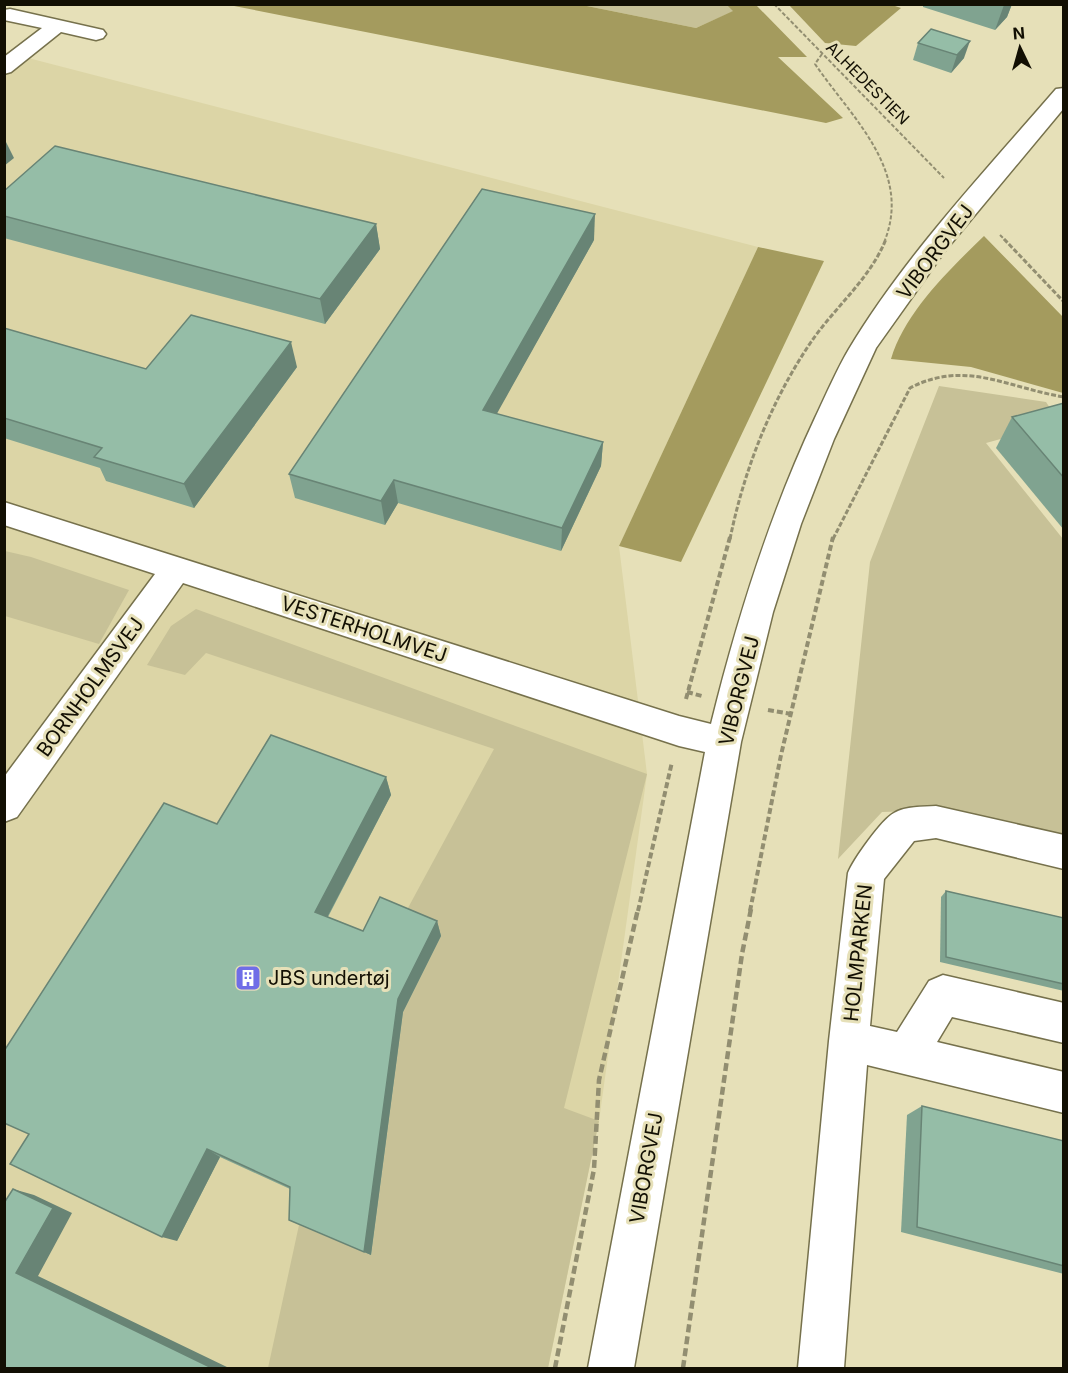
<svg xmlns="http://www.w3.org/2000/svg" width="1068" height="1373" font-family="Inter,sans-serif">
<rect width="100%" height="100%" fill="#e6e0b8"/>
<polygon fill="#dcd5a6" points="5,52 758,247 619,546 647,774 599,1121 548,1368 5,1368"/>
<g fill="#c7c197">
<polygon points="727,4 734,11 696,28 582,5"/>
<polygon points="939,386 1046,402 1060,423 986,443 1063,539 1063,834 946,810 882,812 838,859 870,562"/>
<polygon points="5,551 31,557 129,590 99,644 5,616"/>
<polygon points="196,609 647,774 564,1108 599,1121 548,1368 268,1368 299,1225 371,1255 403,1012 441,936 402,919 494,749 206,653 185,675 147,665 171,626"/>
</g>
<g fill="#a49b5e">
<polygon points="582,5 696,28 733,11 727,5 756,5 807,57 778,57 843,118 826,123 229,5"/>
<polygon points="892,5 901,8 856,46 825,43 789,5"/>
<path d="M984,236L1063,317V393L971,367L891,359C905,312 949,270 984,236Z"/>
<polygon points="758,247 824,261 681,562 619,546"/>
</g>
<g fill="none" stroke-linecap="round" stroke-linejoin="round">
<g stroke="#76714c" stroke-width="3">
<g id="minor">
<polygon points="10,9 103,30 106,34 103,38 96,40 61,32 11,72 4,74 4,57 42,28 4,20 4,10"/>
<path d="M1064,88V108L945,251L876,348L834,439L801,524L773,612L741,742L634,1368H588L705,752L679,746L183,583L17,817L4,822V777L155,574L4,525V502L679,716L711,724C737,619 769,516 815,418C826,395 836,371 849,349C904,257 986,170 1056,89Z"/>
<path d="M936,806L1064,835V869L936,838L914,841L884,879L870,1026L897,1032L929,981L943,975L1064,1003V1043L952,1017L937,1042L1064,1072V1113L867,1065L844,1368H798L829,1041L848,873C853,860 882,819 894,813C906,806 922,807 936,806Z"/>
</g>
</g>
<g stroke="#928e71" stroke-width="2" stroke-dasharray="4 2" stroke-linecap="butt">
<polyline points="774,4 944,178"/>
<path d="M822,54L815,64C851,117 912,170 885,240"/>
<polyline points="1000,235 1005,240"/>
</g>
<g stroke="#928e71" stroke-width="3" stroke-dasharray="5 2" stroke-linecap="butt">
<polyline points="1004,239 1064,302"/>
<path d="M730,539C744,470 771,401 811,342C835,307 870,279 886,239"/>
<path d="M833,539L910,388C965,359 1008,388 1064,397"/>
</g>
<g stroke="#928e71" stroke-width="4" stroke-dasharray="6 3" stroke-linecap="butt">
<polyline points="687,692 702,696"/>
<polyline points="686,699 730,537"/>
<polyline points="768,710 791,714"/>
<polyline points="638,911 672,762"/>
<polyline points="750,911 781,755 833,537"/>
</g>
<g stroke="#928e71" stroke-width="4.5" stroke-dasharray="8 4" stroke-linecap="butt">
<polyline points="555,1368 594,1169 599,1080 638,909"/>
<polyline points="683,1368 742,954 751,909"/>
</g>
<use href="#minor" fill="#fff" fill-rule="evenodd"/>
</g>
<g fill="#80a390">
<polygon points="923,4 1012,4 1007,17 995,30 923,7"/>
<polygon points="931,29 964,58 951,73 913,60 918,43"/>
<polygon points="4,191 376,224 380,249 325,324 4,238"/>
<polygon points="594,240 496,414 603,442 601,466 561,551 398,503 385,525 295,498 289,474"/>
<polygon points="4,328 146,369 297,367 194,508 106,481 100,468 4,438"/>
<polygon points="1064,403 1064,530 996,448 1012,417"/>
<polygon points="386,777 391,795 328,917 363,931 437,921 441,936 403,1012 371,1255 289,1220 290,1189 220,1157 177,1241 217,824"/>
<polygon points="946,891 1064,918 1064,991 940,962 941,897"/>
<polygon points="922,1106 1064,1141 1064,1274 901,1232 907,1115"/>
</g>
<g fill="#688475">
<polygon points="1012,4 1007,17 995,30 1004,5"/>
<polygon points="970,41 964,58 951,73 957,55"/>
<polygon points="4,138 14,158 4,166"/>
<polygon points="595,214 594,240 485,435 483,410"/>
<polygon points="376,224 380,249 325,324 320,299"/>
<polygon points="291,342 297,367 194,508 184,484"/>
<polygon points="603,442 601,466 561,551 562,528"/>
<polygon points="394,480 398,503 385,525 381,501"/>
<polygon points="386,777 391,795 322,927 315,912"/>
<polygon points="437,921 441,936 403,1012 371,1255 364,1252 398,999"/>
<polygon points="207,1149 220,1157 177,1241 162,1237"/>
<polygon points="13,1189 34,1195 72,1213 38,1276 229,1368 212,1368 16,1273"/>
</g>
<g fill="#95bda7" stroke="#688475" stroke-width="1.5">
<polygon points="931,29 970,41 957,55 918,43"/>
<polygon points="55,146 376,224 320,299 4,216 4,191"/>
<polygon points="482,189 595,214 483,410 603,442 562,528 394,480 381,501 289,474"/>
<polygon points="191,315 291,342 184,484 94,457 102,448 4,418 4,328 146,369"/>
<polygon points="1064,403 1064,478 1012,417"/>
<polygon points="271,735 386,777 315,912 363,931 380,897 437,921 398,999 364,1252 289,1220 290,1187 207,1149 162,1237 10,1164 29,1134 4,1123 4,1051 164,803 217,824"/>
<polygon points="946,891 1064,918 1064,984 946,957"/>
<polygon points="922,1106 1064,1141 1064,1266 917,1227"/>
<polygon points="13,1189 53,1208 16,1273 212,1368 4,1368 4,1203"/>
</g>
<defs>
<g id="building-square" transform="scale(1.35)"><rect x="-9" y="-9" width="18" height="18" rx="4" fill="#706de7" stroke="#e6e0b8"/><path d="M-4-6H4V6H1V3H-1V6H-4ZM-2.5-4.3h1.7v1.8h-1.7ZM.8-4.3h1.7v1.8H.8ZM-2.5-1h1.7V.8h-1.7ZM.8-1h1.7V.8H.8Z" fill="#fff"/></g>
</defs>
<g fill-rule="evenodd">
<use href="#building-square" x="248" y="978"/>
</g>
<g text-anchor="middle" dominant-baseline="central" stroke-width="6" stroke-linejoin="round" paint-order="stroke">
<g font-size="16" fill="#120f03" stroke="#e6e0b8">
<text transform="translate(868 83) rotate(45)">ALHEDESTIEN</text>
</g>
<g font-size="20" fill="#120f03" stroke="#e6e0b8">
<text transform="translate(935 252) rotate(-53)">VIBORGVEJ</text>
<text transform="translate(364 629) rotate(18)">VESTERHOLMVEJ</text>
<text transform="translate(90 687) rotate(-54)">BORNHOLMSVEJ</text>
<text transform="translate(739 691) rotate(-76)">VIBORGVEJ</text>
<text transform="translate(858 953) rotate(-84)">HOLMPARKEN</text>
<text transform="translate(646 1168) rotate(-80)">VIBORGVEJ</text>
</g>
<g font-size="20" fill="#120f03" stroke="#e6e0b8" text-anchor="start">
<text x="268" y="978">JBS undertøj</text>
</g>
</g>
<rect width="1068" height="1373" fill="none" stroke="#120f03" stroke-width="12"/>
<g transform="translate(1020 48) rotate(355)" stroke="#e6e0b8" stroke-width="4.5" paint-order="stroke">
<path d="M0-4.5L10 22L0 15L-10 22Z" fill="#120f03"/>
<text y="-9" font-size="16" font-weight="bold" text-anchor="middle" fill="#120f03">N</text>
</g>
</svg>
